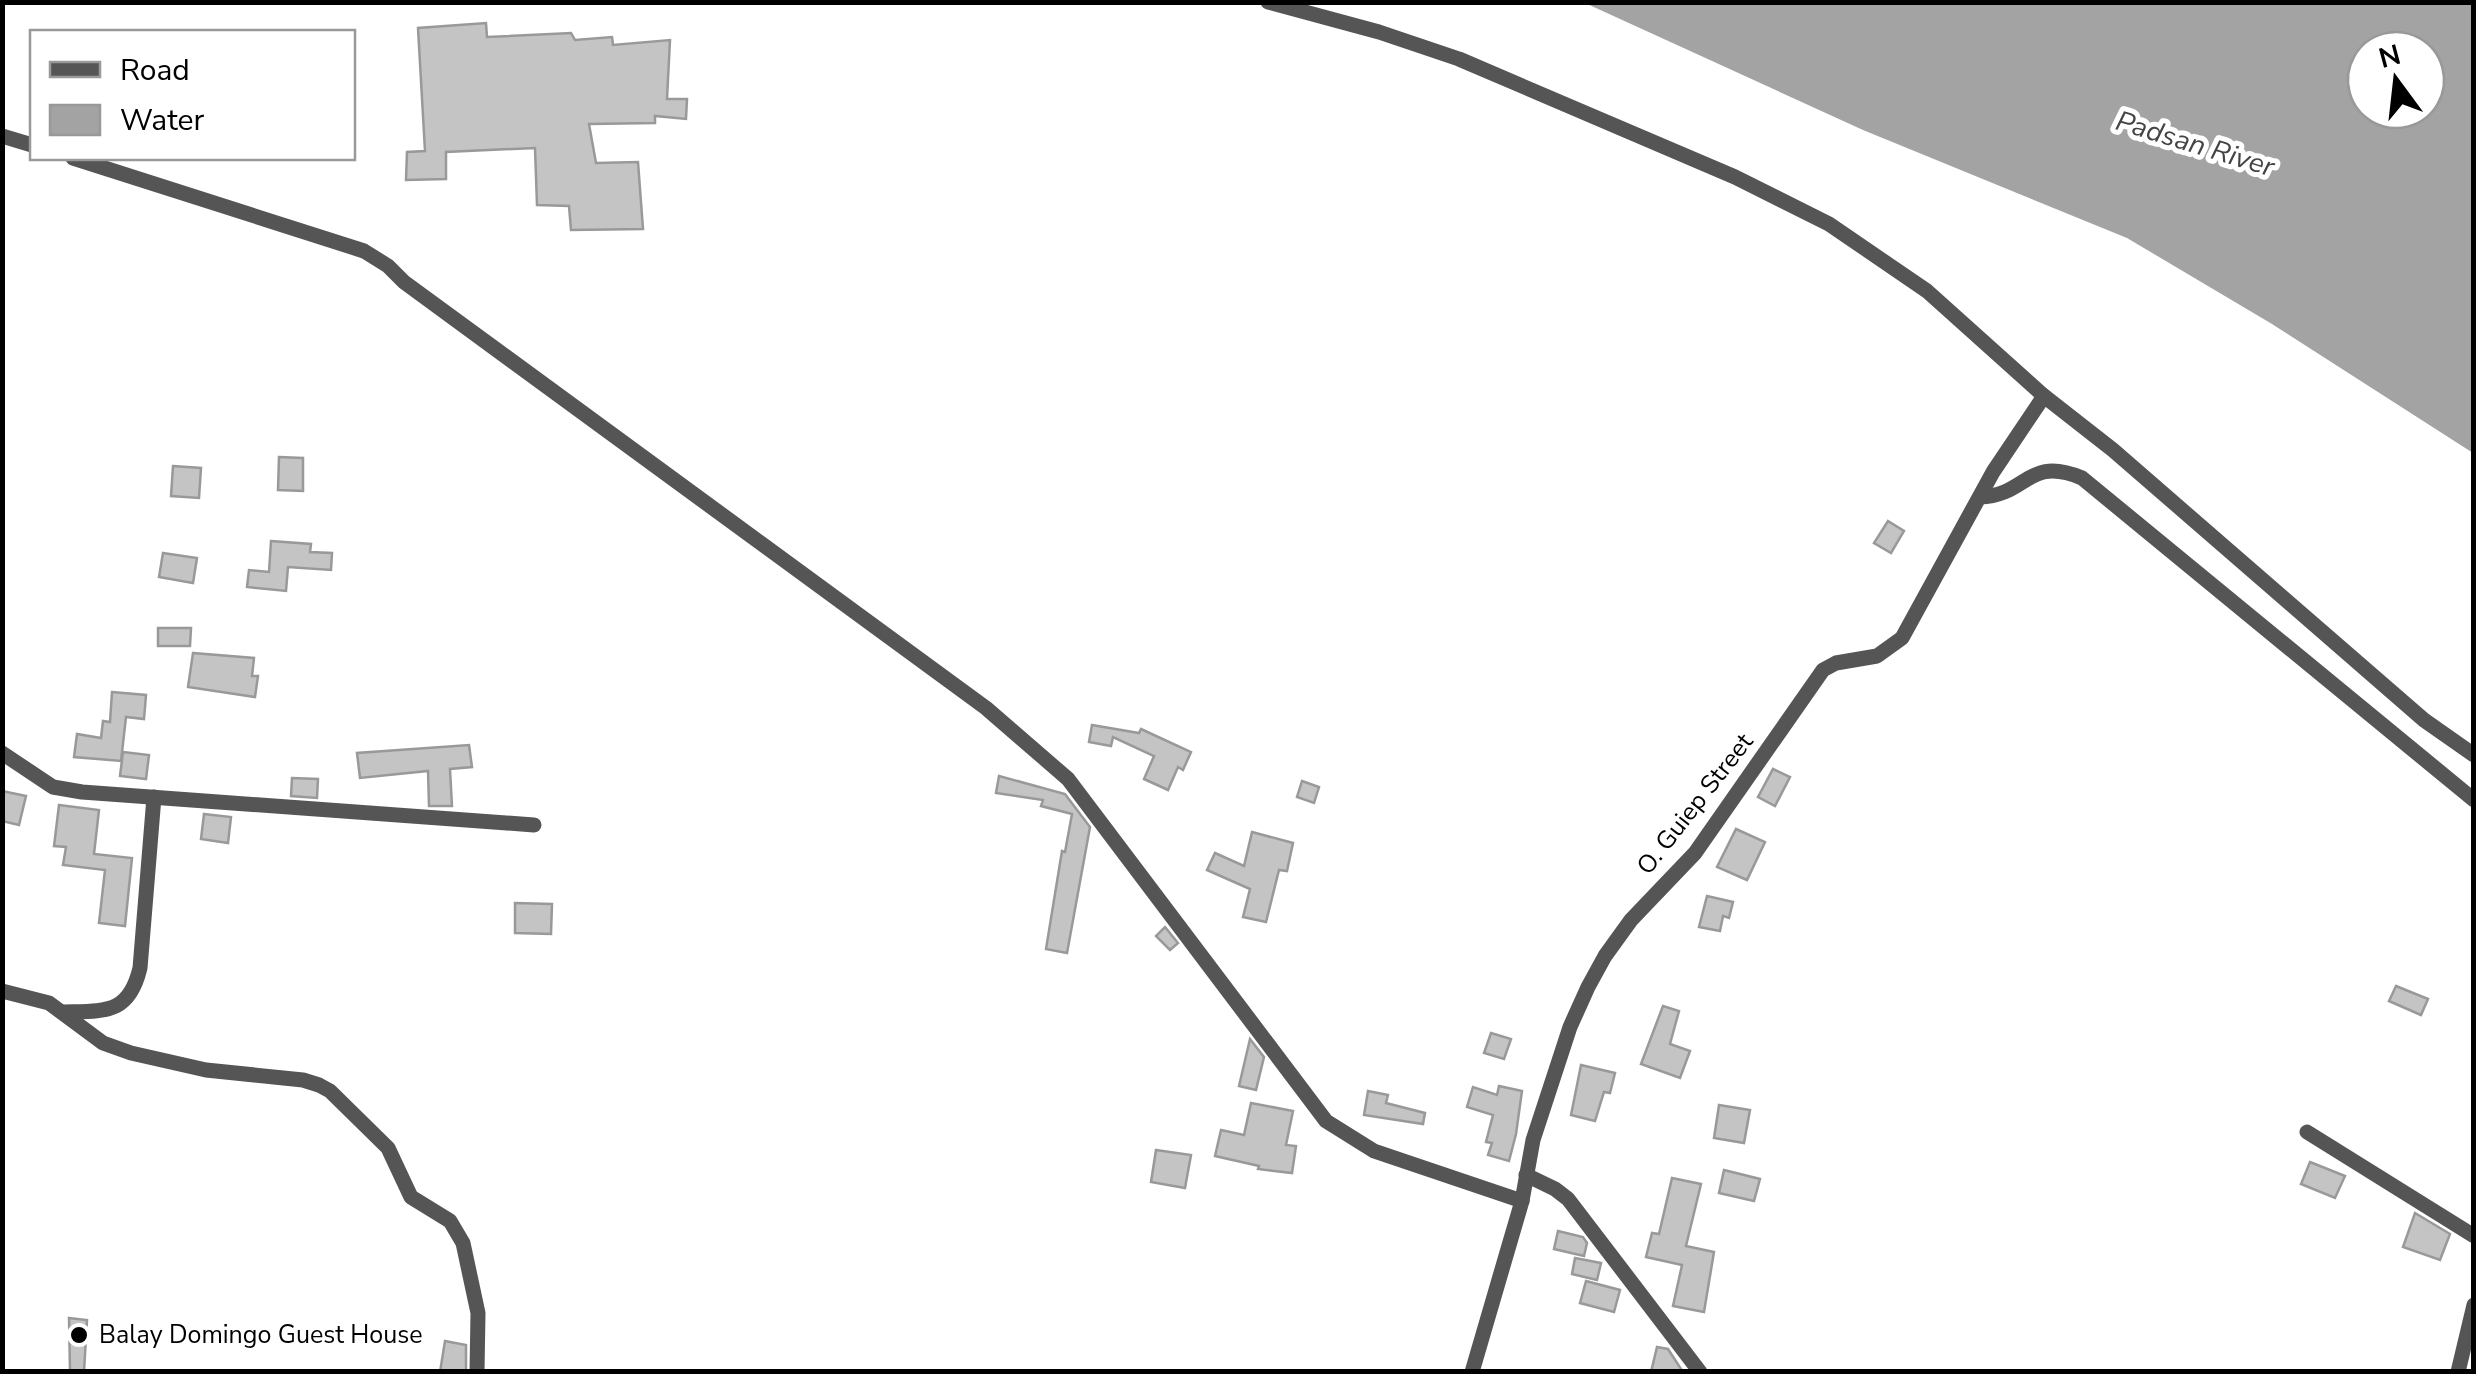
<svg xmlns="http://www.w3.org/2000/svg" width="2476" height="1374" font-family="'Nunito Sans',sans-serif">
<rect width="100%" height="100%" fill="#fff"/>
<path fill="#a3a3a3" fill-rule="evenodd" d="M1585,3H2473V453L2272,324L2127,238L1863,130ZM2366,50H2426V110H2366Z"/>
<g fill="#c4c4c4" stroke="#999" stroke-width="2.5">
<polygon points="486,23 487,37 571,33 575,40 612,37 613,45 670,40 667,99 687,99 686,119 655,116 655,123 589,124 596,163 638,162 643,229 571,230 569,206 537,205 535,148 446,152 446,179 406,180 407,152 425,151 418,28"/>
<polygon points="279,457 303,458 303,491 278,490"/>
<polygon points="173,466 201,468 199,498 171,496"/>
<polygon points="1888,521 1904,531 1891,553 1874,543"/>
<polygon points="271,541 311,544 310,552 332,553 331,570 288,567 286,591 247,587 249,570 269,572"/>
<polygon points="163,553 197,558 193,583 159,577"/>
<polygon points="158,628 191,628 190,646 158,646"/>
<polygon points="193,653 254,658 252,676 258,676 255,697 188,687"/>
<polygon points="112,692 146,695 144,719 126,717 121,761 74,757 77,734 101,738 103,721 110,722"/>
<polygon points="1092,725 1139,733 1141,729 1191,752 1183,770 1178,767 1168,790 1144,779 1154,756 1113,737 1111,746 1089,742"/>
<polygon points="469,745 472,767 450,769 452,806 429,806 428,771 360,778 357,753"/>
<polygon points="123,752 149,755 146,779 120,776"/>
<polygon points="1773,769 1790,777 1775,806 1758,797"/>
<polygon points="999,776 1065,794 1090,827 1067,953 1046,949 1062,851 1065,852 1072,814 1041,806 1043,800 996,793"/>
<polygon points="292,778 318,779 317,798 291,796"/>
<polygon points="1302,781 1319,787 1314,803 1297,797"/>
<polygon points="2,791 26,796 19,825 2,821"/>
<polygon points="59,805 99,810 94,854 132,858 125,926 99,923 105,870 63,865 66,847 54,846"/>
<polygon points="204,814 231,817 228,843 201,839"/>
<polygon points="1736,829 1765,842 1747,880 1717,867"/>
<polygon points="1252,832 1293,843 1287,871 1279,870 1266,922 1243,917 1250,889 1207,870 1215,853 1244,866"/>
<polygon points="1707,896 1733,902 1729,918 1723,916 1720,931 1699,927"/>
<polygon points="515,903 552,904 551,934 515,933"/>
<polygon points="1165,927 1178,943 1170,950 1156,936"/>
<polygon points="2396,986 2428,999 2421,1015 2389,1001"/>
<polygon points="1663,1006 1679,1011 1670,1044 1690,1051 1680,1078 1641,1064"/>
<polygon points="1491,1033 1511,1039 1504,1059 1484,1053"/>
<polygon points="1250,1039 1264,1057 1256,1090 1239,1086"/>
<polygon points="1581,1065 1615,1073 1610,1093 1604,1092 1595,1121 1571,1115"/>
<polygon points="1499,1086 1522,1091 1516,1134 1509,1161 1488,1155 1492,1143 1486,1142 1493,1115 1467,1107 1473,1087 1497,1095"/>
<polygon points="1368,1091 1388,1095 1386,1103 1425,1113 1423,1124 1364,1115"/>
<polygon points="1251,1103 1293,1111 1286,1145 1296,1146 1292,1173 1258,1169 1259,1166 1215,1156 1221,1130 1244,1135"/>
<polygon points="1719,1105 1750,1110 1744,1143 1714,1138"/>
<polygon points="1156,1150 1191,1155 1185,1188 1151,1182"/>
<polygon points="2310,1162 2345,1176 2335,1198 2301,1184"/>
<polygon points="1724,1170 1760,1179 1754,1201 1719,1193"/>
<polygon points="1672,1178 1701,1184 1686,1246 1714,1252 1704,1312 1673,1306 1682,1265 1646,1257 1652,1233 1659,1234"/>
<polygon points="2415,1213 2450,1234 2440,1260 2403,1247"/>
<polygon points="1558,1231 1583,1237 1587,1243 1584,1256 1554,1249"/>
<polygon points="1575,1258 1601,1263 1597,1280 1572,1274"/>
<polygon points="1586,1281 1620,1290 1614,1312 1580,1303"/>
<polygon points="69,1318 87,1320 84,1372 70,1372"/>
<polygon points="445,1341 466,1345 466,1372 440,1372"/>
<polygon points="1657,1347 1668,1349 1683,1372 1651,1372"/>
</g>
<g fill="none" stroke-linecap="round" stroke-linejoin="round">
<g stroke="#555" stroke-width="15">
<polyline points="1268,2 1379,32 1459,59 1735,177 1829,224 1927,291 2044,396 2113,450 2424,720 2474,755"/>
<polyline points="2,136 32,145"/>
<polyline points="73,158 364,251 388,266 404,282 986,708 1068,779 1326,1121 1374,1151 1522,1201"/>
<path d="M1980,497C2027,496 2027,455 2082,478L2474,800"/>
<polyline points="2,753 53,787 82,792 534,825"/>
<polyline points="2,991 49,1003 103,1043 131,1053 206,1070 303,1080 319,1085 330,1091 388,1148 411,1197 450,1221 463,1243 478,1313 477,1372"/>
<path d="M64,1012C106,1011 129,1014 140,968L154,797"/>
<polyline points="2307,1132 2474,1236"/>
<polyline points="1526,1175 1555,1189 1568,1199 1700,1372"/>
<polyline points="1472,1372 1522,1201 1533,1140 1570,1027 1588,987 1605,956 1631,920 1695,853 1823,670 1836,663 1877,656 1902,638 1993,472 2044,396"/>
<polyline points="2458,1372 2474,1305"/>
</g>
</g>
<circle fill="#000" stroke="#fff" stroke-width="4" cx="79" cy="1335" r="10"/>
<g text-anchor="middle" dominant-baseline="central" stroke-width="10" stroke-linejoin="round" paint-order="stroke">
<g font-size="25" fill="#000" stroke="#fff">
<text transform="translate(1695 804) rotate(-52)">O. Guiep Street</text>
</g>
<g font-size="25" fill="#000" stroke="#fff" text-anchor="start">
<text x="99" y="1335">Balay Domingo Guest House</text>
</g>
<g font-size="28" font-style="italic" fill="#444" stroke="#fff">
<text transform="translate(2195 144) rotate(17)">Padsan River</text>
</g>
</g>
<rect width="2476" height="1374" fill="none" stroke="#000000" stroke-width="10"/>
<rect x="30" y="30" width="325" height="130" fill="#ffffff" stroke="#999999" stroke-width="2.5"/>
<rect x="50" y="62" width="50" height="15" fill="#555555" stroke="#999999" stroke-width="2.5"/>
<text x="120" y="80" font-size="30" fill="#000000">Road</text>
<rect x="50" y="105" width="50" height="30" fill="#a3a3a3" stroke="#999999" stroke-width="2.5"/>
<text x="120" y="130" font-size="30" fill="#000000">Water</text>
<g transform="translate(2396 80) rotate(345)"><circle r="48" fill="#ffffff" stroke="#999999" stroke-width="2.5"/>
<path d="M0-8L18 38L0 25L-18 38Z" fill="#000000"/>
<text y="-15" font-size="28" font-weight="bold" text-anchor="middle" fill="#000000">N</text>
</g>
</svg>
